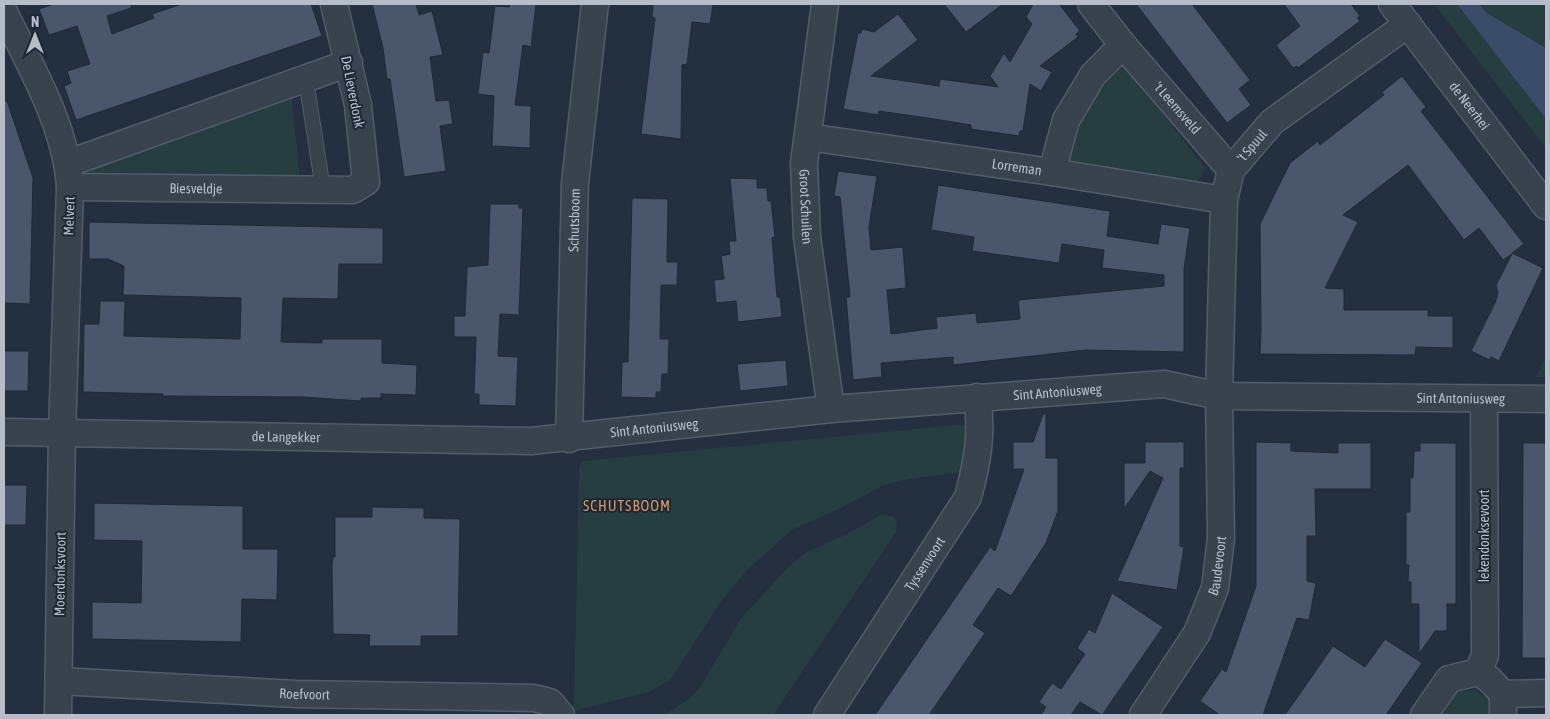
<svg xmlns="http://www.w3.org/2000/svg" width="1550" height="719" font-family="'Asap Condensed',sans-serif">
<rect width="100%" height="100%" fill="#242f40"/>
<g fill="#263d41">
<polygon points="1434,4 1457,4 1546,119 1546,148"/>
<polygon points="1479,4 1546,4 1546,48 1487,13"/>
<polygon points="1125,65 1205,168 1198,182 1063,162 1064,150 1093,96"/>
<polygon points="292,99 300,180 91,175 91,166"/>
<polygon points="1546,356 1546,377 1536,377"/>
<polygon points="967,424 968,471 902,480 882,486 837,510 793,529 747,570 719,604 671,679 649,692 574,711 579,467 582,461"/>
<polygon points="882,514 895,517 897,524 896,532 773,715 664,715 689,699 700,687 740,620 788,567 807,552 849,533"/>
<polygon points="1475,690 1491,702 1491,715 1443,715 1458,691"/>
</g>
<polygon fill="#3a4c69" points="1457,4 1479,4 1487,13 1546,48 1546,119"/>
<g fill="#4a5669" stroke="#1f2937">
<polygon points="54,4 131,4 131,8 107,16 112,34 154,18 152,14 182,4 311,4 322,36 76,120 64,86 71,83 67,71 90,64 77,26 49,35 39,9"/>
<polygon points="372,4 416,4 419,15 432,11 443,55 430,57 436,101 449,100 453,124 440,126 446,171 404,177 390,79 387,79 383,48"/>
<polygon points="510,4 536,4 531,47 523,45 515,105 531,106 530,148 492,146 494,96 478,94 483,52 489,53 495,6 509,7"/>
<polygon points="653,4 713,4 710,24 692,22 687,64 682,65 681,139 641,134 655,18 652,17"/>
<polygon points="944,4 1003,4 966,32"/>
<polygon points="1033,4 1059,4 1080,31 1076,34 1078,37 1040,66 1052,72 1041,91 1030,84 1023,131 1020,131 1019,136 971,129 971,125 934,119 879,111 878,115 843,109 858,33 861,33 862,29 874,32 898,14 918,40 871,76 939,86 940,79 998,87 990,76 1004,53 1010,62 1032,24 1026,17"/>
<polygon points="1136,4 1192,4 1250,80 1239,89 1251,105 1227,123"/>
<polygon points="1284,4 1351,4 1360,16 1357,18 1360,21 1298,68 1297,66 1293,68 1276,45 1300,26"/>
<polygon points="1402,76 1426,107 1421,111 1524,244 1512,253 1543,268 1499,361 1491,357 1490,360 1471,351 1495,303 1498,293 1496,285 1512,254 1503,260 1479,228 1464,240 1408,165 1343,215 1358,222 1325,288 1344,289 1344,310 1428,310 1428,316 1453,316 1453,348 1416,347 1415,355 1260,354 1261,330 1260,224 1290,163 1318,141 1320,145 1384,95 1382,92"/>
<polygon points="4,101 7,101 33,178 30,304 4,303"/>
<polygon points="838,171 877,176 869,227 871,250 903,247 906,288 887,290 891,334 937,328 936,317 976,313 977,323 1020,319 1018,300 1164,286 1164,275 1102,268 1104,250 1062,244 1059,263 972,251 974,237 931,230 938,185 1110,211 1107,236 1158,244 1161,224 1190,228 1184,269 1184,352 1086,350 953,365 953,357 881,363 882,377 853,380 846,297 850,297 840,197 834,196"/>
<polygon points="730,178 757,179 757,188 767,188 768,201 771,201 775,237 772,238 777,297 780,297 782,317 738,322 736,301 716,303 714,280 724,279 721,256 730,254 729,241 736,241"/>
<polygon points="632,198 668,199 667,262 678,262 677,285 661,285 660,339 669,339 668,374 662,374 661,392 656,392 656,398 621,397 622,362 628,362"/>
<polygon points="490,204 519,204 519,208 523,208 519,315 500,314 498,356 518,357 516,406 479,405 479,394 474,394 476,337 454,337 454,316 465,316 467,267 488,265"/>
<polygon points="89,222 383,228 383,264 339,264 338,299 283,298 281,342 322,343 322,339 382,339 382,363 417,365 416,395 381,394 381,398 361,398 361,401 304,397 163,396 163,394 83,392 84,324 99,324 100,301 125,301 124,336 240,339 241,298 123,295 124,266 108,259 89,259"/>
<polygon points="4,351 29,351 28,391 4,391"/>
<polygon points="786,360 788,386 740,391 737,364"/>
<polygon points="1043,414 1046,414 1046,458 1058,458 1058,511 1046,543 1011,596 998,588 973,625 985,633 929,715 875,715 990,547 995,551 1024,469 1013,469 1013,442 1033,442"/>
<polygon points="1180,440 1180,442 1184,442 1184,468 1180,468 1180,546 1184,547 1177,590 1117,581 1163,478 1150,471 1124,509 1124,463 1145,463 1145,442 1179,442"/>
<polygon points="1256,442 1291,443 1291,451 1338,453 1338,443 1371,443 1371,489 1315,489 1316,536 1307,536 1307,581 1316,583 1309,620 1297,618 1263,715 1220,715 1200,701 1222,669 1226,672 1256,586"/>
<polygon points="1420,443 1456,443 1456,604 1447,604 1447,631 1435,631 1419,654 1419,604 1411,604 1411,582 1408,582 1409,565 1406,565 1406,512 1410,512 1410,478 1413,478 1414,451 1420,451"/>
<polygon points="1523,443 1546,443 1546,658 1522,658"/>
<polygon points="4,485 27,485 26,525 4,525"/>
<polygon points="94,503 243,506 243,549 278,549 277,600 242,599 241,642 92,639 92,602 141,603 142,541 94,540"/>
<polygon points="372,507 424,508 424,518 460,519 458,636 421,636 421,646 369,646 370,635 333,634 332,566 333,557 335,557 335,517 372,517"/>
<polygon points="1112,593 1163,627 1102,715 1080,702 1071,715 1041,715 1046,707 1039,702 1052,683 1061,689 1085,654 1077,648 1089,629 1095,633"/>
<polygon points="1385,639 1422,663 1386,715 1285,715 1333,646 1365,667"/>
</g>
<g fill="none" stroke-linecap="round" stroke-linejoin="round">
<g stroke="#535d6a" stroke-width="16">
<polyline id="service" points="306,80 323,189"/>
</g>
<g stroke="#535d6a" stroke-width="29">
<g id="minor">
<path id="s1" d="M825,4L804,163L807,237L831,409"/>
<path id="s2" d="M1091,4L1123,45L1231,170"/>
<path id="s3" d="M1392,4L1546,206"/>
<path d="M4,12C30,66 66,125 70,187L62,433L58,715"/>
<path id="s4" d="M808,137L1052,172L1224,200"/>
<polyline points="69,163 349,63"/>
<polyline points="1052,172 1066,120 1093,75 1123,45"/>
<path id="s5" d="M70,187L353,190L366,182L358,105L334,4"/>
<path id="s6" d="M4,432L531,441L831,409L1164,384L1219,396L1546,399"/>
<path id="s7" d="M569,439L575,183L595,4"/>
<polyline points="1478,672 1485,655 1484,399"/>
<path id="s8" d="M59,681L296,694L534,698L550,702L561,715"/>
<polyline points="1503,694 1546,693"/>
<path id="s9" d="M827,715L968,497C977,464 983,432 977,397"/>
<path id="s10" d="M1143,715L1197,633L1215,588L1221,538L1219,396L1224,200L1231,170L1272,122L1408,24"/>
<polyline points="1424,715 1449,679 1478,672 1489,679 1503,694 1503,715"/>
</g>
</g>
<use href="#service" stroke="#39424f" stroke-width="14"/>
<use href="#minor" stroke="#39424f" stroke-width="26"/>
</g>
<g text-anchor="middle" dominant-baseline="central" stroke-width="4" stroke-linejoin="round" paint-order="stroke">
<g font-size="14" fill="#b5bdca" stroke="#1d2735">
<text transform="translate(353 92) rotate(79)">De Lieverdonk</text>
<text stroke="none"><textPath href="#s3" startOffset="128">de Neerhei</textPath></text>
<text stroke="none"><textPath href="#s2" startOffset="135">'t Leemsveld</textPath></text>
<text stroke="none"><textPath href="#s10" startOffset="598">'t Spuul</textPath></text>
<text stroke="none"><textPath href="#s4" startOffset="211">Lorreman</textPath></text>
<text stroke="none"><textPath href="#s5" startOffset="126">Biesveldje</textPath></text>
<text stroke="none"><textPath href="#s1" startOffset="204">Groot Schuilen</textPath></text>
<text transform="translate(69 216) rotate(-88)">Melvert</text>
<text stroke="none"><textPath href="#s7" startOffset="219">Schutsboom</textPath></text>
<text stroke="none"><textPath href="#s6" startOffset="1056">Sint Antoniusweg</textPath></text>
<text stroke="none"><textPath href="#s6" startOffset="1461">Sint Antoniusweg</textPath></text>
<text stroke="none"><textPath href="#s6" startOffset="651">Sint Antoniusweg</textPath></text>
<text stroke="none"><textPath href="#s6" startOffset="282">de Langekker</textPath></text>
<text transform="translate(1484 536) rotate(-90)">Iekendonksevoort</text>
<text stroke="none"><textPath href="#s9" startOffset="180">Tyssenvoort</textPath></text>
<text stroke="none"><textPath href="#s10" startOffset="169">Baudevoort</textPath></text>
<text transform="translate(60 574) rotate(-89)">Moerdonksvoort</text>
<text stroke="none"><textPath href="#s8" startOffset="246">Roefvoort</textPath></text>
</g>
<g font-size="15" letter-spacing="1" fill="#d79863" stroke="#1d2735">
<text x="627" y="505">SCHUTSBOOM</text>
</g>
</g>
<rect width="1550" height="719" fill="none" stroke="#b5bdca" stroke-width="10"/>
<g transform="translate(35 35)" stroke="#1d2735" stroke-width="4" paint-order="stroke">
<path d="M0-4L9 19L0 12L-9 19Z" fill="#b5bdca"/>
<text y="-8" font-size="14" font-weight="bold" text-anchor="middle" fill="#b5bdca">N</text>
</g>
</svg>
